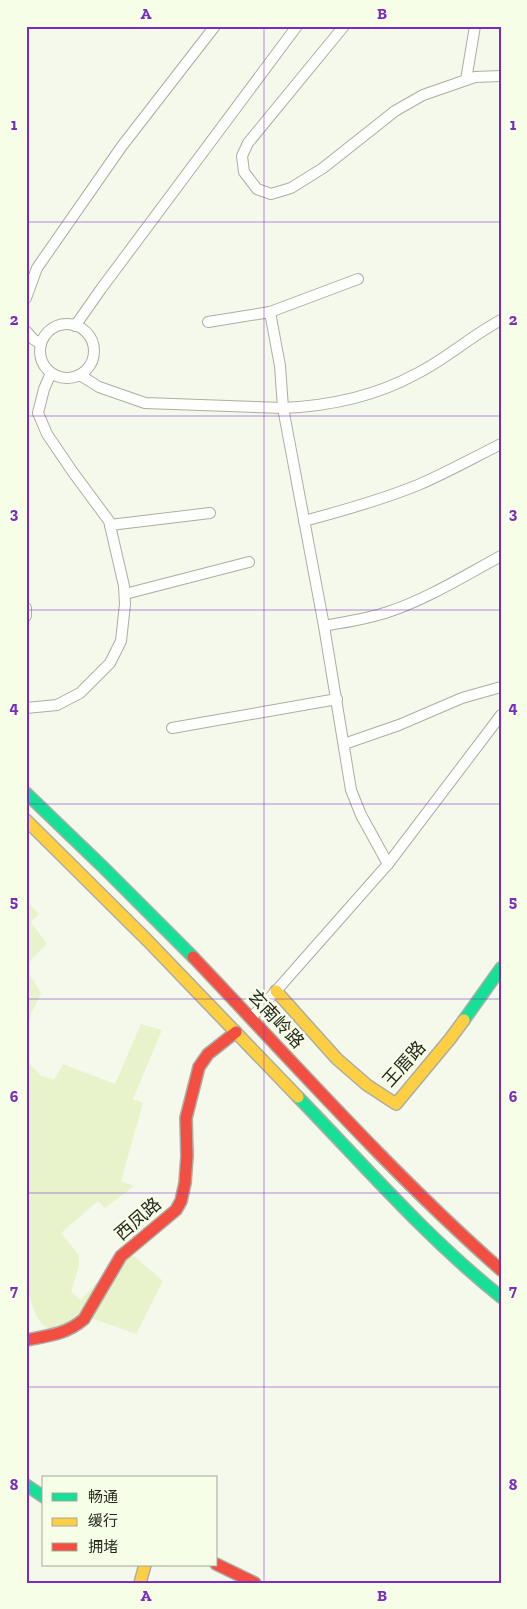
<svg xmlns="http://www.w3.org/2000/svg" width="527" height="1609" font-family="'Zilla Slab','Noto Sans SC',serif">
<rect width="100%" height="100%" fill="#f5f9ec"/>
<g fill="#e8f3cc">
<polygon points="26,900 39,914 31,922 47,944 26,965"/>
<polygon points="26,969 41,993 31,1014 26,1037"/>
<path d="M141,1024L162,1030L133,1099L143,1103L121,1181L134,1186L105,1208L98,1201L61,1233L79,1255V1266L71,1292L81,1300L127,1250L163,1281L136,1334L85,1316C79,1319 62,1329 56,1330C35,1331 30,1297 26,1282V1060L40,1075L54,1080L63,1064L115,1084Z"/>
</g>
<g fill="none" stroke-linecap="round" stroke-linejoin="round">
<g stroke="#abaea4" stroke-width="12">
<g id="street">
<polyline points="344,26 248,143 242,156 244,172 257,189 271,194 291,188 323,168 395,111 423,95 475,77 501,76"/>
<polyline points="466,80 475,26"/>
<polyline points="26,298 37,268 122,146 215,26"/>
<polyline points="270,312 280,366 283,408 324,626 351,790 361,815 388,864"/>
<polyline points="208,322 270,312 358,279"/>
<circle cx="67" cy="351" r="27"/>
<polyline points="75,326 101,289 297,26"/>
<polyline points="26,331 33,339 41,344"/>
<path d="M80,375L99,387L145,403L283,408C329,406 376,396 416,374C446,359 471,336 501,320"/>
<path d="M304,521C342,511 381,500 418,485C446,473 473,458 501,444"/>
<polyline points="110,525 210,513"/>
<polyline points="125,594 249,562"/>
<polyline points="26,608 26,616"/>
<path d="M324,626C345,622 367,619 388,612C427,599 464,576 501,556"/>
<polyline points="26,708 57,705 80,693 110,663 121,641 125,604 124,586 109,521 72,471 47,434 38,413 44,389 51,373"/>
<polyline points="172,728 337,699"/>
<polyline points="344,744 399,725 462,698 501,687"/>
<polyline points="251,1018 276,991 388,864 501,715"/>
</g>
</g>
<g stroke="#abaea4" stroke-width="14">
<g id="fast">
<polyline points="26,793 103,867 193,957"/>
<polyline points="464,1020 501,968"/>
<path d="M298,1097C364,1165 427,1238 501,1297"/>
<polyline points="26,1485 44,1497"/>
</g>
</g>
<g stroke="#abaea4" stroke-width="14">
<g id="slow">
<polyline points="26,820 147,940 298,1097"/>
<polyline points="276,991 337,1059 367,1085 396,1104 450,1039 464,1020"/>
<polyline points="140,1583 145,1565"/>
</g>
</g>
<g stroke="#abaea4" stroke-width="14">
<g id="jam">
<path d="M193,957C294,1063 391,1173 501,1270"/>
<path d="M26,1340C48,1336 67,1334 84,1319L121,1256L176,1210L181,1201L185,1183L187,1156L186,1118L199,1067L208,1054L236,1032"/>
<polyline points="216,1564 255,1583"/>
</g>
</g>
<use href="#street" stroke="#fefefc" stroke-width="10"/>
<use href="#fast" stroke="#16e098" stroke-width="11"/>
<use href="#slow" stroke="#ffcf43" stroke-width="11"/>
<use href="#jam" stroke="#f24e42" stroke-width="11"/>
</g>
<path fill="none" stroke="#7b2cbf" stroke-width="1" stroke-opacity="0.55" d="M264,26V1583M26,222H501M26,416H501M26,610H501M26,804H501M26,999H501M26,1193H501M26,1387H501"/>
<g text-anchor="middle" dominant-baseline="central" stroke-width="5" stroke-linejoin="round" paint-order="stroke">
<g font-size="18" fill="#272921" stroke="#f7fee7">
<text transform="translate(276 1019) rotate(47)">玄南岭路</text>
<text transform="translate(404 1064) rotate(-48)">王厝路</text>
<text transform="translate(138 1219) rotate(-41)">西凤路</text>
</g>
</g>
<rect width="527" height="1609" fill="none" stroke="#f7fee7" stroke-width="55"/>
<rect x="42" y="1476" width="175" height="90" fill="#f7fee7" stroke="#a4a998"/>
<rect x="52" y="1493" width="25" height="8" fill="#16e098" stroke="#a4a998"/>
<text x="88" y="1502" font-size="15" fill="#272921">畅通</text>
<rect x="52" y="1518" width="25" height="8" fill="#ffcf43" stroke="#a4a998"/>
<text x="88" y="1526" font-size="15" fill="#272921">缓行</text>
<rect x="52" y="1543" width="25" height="8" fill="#f24e42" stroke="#a4a998"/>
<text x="88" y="1552" font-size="15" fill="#272921">拥堵</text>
<rect x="28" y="28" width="472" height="1554" fill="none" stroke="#7b2cbf" stroke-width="2"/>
<g font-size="16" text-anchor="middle" font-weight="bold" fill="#7b2cbf">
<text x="146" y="19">A</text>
<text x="382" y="19">B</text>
<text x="14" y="130">1</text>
<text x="513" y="130">1</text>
<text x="14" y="325">2</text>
<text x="513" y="325">2</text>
<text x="14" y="519">3</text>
<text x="513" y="519">3</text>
<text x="14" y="713">4</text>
<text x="513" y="713">4</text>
<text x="14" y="907">5</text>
<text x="513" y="907">5</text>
<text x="14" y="1102">6</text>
<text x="513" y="1102">6</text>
<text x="14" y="1296">7</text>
<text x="513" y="1296">7</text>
<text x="14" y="1490">8</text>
<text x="513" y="1490">8</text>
<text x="146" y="1601">A</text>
<text x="382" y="1601">B</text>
</g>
</svg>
